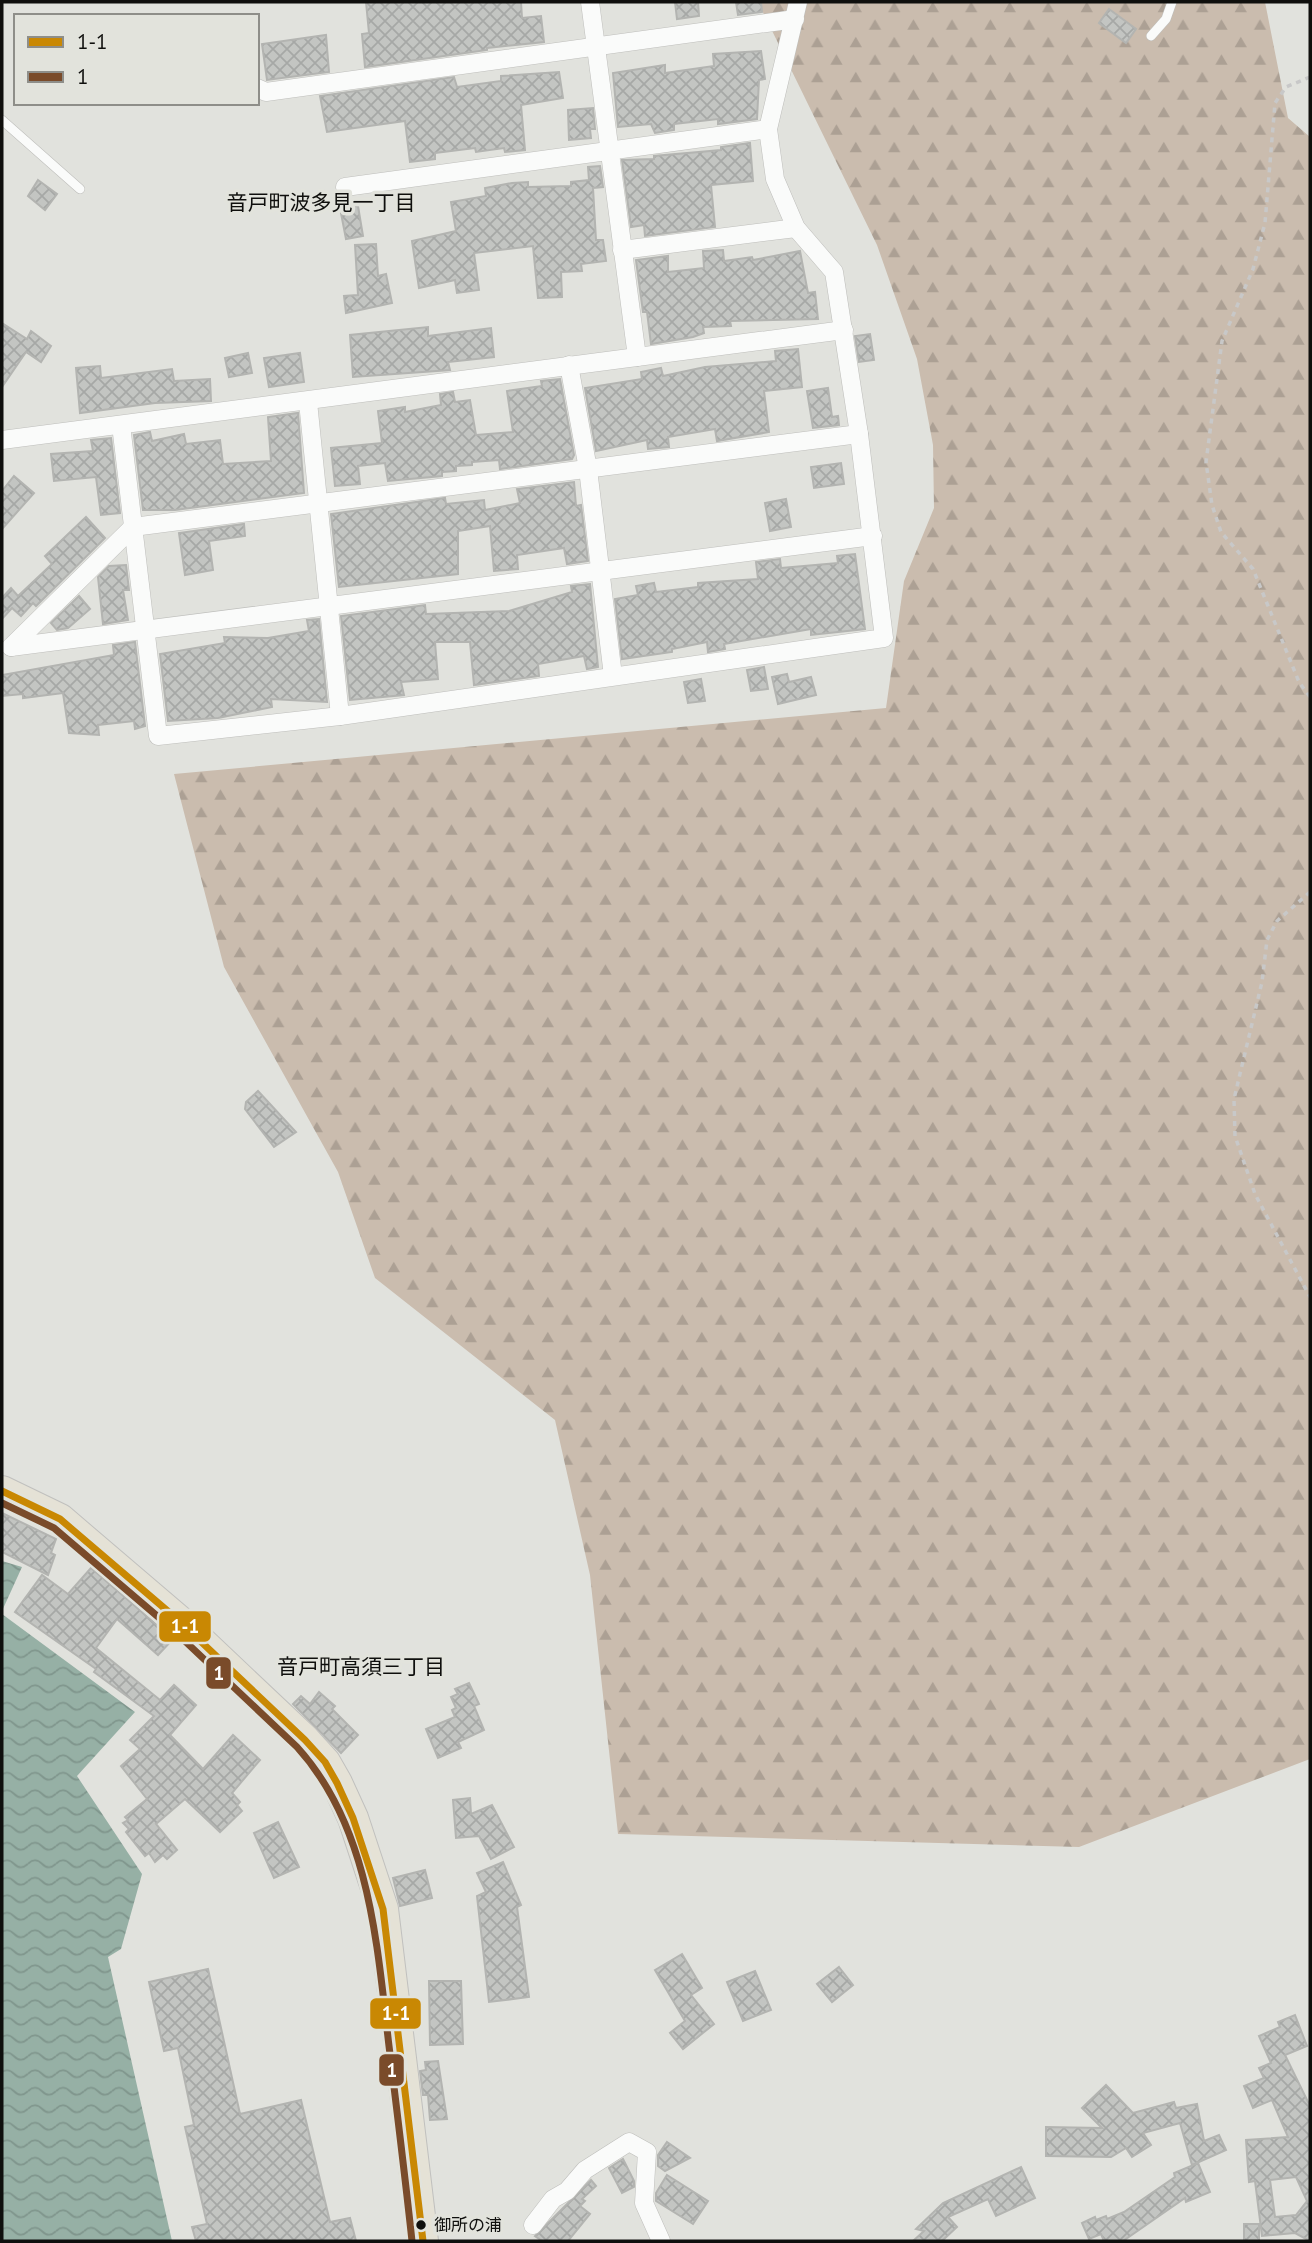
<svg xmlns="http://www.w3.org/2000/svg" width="1312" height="2243" font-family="'PT Sans','Noto Sans JP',sans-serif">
<defs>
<pattern id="forest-firs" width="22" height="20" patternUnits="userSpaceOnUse" patternTransform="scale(1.75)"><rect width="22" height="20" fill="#cabcae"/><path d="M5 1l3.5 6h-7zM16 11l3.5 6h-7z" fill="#aca094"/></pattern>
<pattern id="water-waves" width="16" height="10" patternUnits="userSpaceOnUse" patternTransform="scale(1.75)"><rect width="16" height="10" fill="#96b0a5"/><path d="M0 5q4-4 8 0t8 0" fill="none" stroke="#80968d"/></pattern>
<pattern id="building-cross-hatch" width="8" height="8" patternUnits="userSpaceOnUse" patternTransform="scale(1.75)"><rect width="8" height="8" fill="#c3c5c2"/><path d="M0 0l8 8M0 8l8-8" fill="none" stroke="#a6a8a6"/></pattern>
</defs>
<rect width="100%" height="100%" fill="#e1e2dd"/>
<polygon fill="url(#forest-firs)" points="758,2 1265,2 1288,118 1310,137 1310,1759 1079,1847 618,1834 590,1575 555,1420 375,1278 338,1172 224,967 174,774 886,708 904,581 934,508 933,445 917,359 877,245"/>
<g fill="url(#water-waves)">
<polygon points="2,1561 22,1567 2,1611"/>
<polygon points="2,1614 135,1712 77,1776 142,1874 121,1949 108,1957 172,2241 2,2241"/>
</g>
<g fill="url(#building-cross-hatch)" stroke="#b3b4b1" stroke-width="2" fill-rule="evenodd">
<polygon points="366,2 521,2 522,18 541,16 544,42 487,48 487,50 365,67 362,34 369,33"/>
<polygon points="675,2 698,2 699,16 677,19"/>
<polygon points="736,2 761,2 762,12 738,15"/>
<polygon points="1109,9 1136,29 1126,43 1099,23"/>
<polygon points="326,35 329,72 267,80 262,44"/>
<polygon points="761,51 765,79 759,80 757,119 718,124 718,119 674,124 674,130 655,133 651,124 618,127 613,73 665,65 665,73 714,66 713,54"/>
<polygon points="559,72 563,98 521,105 525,150 505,152 504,148 476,152 475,148 435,153 435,159 410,162 405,121 327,132 320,96 454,77 457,87 501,81 501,76"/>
<polygon points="593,108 595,129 590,129 591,138 569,140 568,110"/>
<polygon points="750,143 753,181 711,185 715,227 645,236 644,225 631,227 622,160 654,159 654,156 721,150 721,147"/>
<polygon points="600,166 603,187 593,188 596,240 603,240 606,261 581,264 582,271 561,272 562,297 538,298 533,246 474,253 479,290 457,293 455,280 419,288 412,241 456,231 451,202 486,196 485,188 512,183 528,182 528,187 571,186 571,182 589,180 588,167"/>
<polygon points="38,180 57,194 45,210 28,196"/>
<polygon points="358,206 363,236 346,239 340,208"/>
<polygon points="376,244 378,276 386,274 392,303 346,313 344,296 358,295 355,245"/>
<polygon points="723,250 724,261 752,257 753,260 800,251 808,293 815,292 818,319 730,321 731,326 703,327 704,333 693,337 651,344 647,312 643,312 636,260 668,256 668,272 704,268 703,251"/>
<polygon points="2,323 27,339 31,331 51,346 41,362 26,352 2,387"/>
<polygon points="428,327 428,336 491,328 494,357 448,362 450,370 353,377 350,335"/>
<polygon points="870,334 874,360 859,362 855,336"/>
<polygon points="798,349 802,387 764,391 769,432 717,441 715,429 668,437 669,447 648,449 647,440 596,451 585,388 642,379 641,372 661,368 663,376 705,367 776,361 775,351"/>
<polygon points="248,353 252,373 229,377 225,358"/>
<polygon points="300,353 304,382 269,387 264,358"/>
<polygon points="100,366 101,378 172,369 174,381 210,379 211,401 155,403 80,413 76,368"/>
<polygon points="560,379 574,455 572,459 500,469 499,460 472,462 472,465 456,466 456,471 442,472 442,476 388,481 385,463 358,466 360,484 335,486 331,448 382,443 378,411 405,407 405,412 441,405 440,394 453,392 455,402 470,400 476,435 513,432 507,391 542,386 541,381"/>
<polygon points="828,388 832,417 838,416 839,425 813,428 807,391"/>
<polygon points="298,413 304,493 175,510 143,510 134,435 150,432 152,441 184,434 186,444 220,440 223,464 271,461 268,417"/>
<polygon points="111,438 120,513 101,515 96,477 54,481 51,454 93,451 91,440"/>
<polygon points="841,463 844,484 814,488 811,467"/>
<polygon points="14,476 34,493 2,529 2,491"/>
<polygon points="574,482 576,506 581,505 588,561 567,564 564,548 517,555 518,569 494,571 490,526 458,531 458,574 339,587 331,514 445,498 446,504 484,500 485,510 520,503 517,489"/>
<polygon points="786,499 791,527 770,531 765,503"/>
<polygon points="86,517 105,538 36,606 33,603 21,616 12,608 2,619 2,598 11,588 18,596 52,564 45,556"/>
<polygon points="244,524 245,536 209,541 213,570 185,575 179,533"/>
<polygon points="855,554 865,629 811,635 811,629 724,644 725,649 708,652 707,642 672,649 672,652 622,659 615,599 638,595 636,586 654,583 656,592 698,587 698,583 758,579 756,562 780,559 781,568 838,563 837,556"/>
<polygon points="126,565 129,590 123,590 128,620 103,624 98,577 109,566"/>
<polygon points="590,584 598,667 587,669 584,656 538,664 539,676 474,685 470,642 435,642 438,679 401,682 404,695 350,700 341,616 425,605 426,614 509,611 572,592 571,586"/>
<polygon points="79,596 90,609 68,628 57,630 51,623"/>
<polygon points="319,619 327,702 271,699 272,707 218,718 168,721 160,654 225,643 224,637 268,638 309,631 307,620"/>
<polygon points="135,642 145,726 135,729 134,721 98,725 99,735 69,733 63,693 23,698 23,694 2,696 2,675 114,655 113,645"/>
<polygon points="764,667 768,689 751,691 747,670"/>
<polygon points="787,674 789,682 811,677 816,695 778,704 772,677"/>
<polygon points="701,679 705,701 688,703 684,682"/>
<polygon points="258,1091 296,1132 274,1147 245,1109 246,1102"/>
<polygon points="2,1513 56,1539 51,1553 55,1555 48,1575 2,1552"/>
<polygon points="91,1568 173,1639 158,1655 117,1619 96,1648 160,1700 174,1685 196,1705 170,1735 203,1769 233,1735 260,1760 232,1793 240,1802 237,1805 242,1811 220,1832 185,1799 156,1824 177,1850 167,1859 163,1855 155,1862 149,1853 145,1856 126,1832 129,1829 123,1823 128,1820 125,1817 147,1799 121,1766 140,1749 130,1740 154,1716 94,1672 96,1669 15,1612 42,1575 68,1594"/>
<polygon points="469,1683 479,1704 474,1706 484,1730 458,1742 461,1748 438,1758 426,1729 455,1717 452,1710 456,1708 451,1697 458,1694 455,1689"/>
<polygon points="319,1692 335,1706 332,1709 358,1735 341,1753 293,1704 301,1696 310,1704"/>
<polygon points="470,1798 471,1814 492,1805 514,1847 491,1859 479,1836 456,1838 453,1800"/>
<polygon points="278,1822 299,1867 274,1878 254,1833"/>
<polygon points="503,1862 521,1905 517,1907 529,1997 489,2002 477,1896 486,1892 477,1873"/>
<polygon points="425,1870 432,1898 400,1906 393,1878"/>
<polygon points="682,1954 702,1988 691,1995 714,2024 683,2049 670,2033 685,2021 655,1970"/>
<polygon points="839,1967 853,1985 832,2002 817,1984"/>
<polygon points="208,1969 240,2114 301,2100 330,2222 350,2218 356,2241 196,2241 192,2227 207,2224 185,2127 194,2125 178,2048 164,2051 149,1982"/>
<polygon points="755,1971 771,2010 743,2021 727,1982"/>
<polygon points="429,1981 461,1981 463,2044 430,2045"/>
<path d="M1295,2015L1307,2046L1285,2055L1310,2106V2241L1295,2233L1262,2236L1255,2181L1249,2182L1246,2140L1288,2137L1272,2100L1253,2108L1244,2086L1264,2078L1259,2068L1271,2063L1259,2036L1280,2027L1278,2022ZM1296,2177L1307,2201L1296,2215L1275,2217L1270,2180Z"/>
<polygon points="438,2061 447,2119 430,2120 428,2095 423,2095 420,2071 426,2070 425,2062"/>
<polygon points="1106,2085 1133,2113 1174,2102 1176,2108 1197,2104 1204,2141 1219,2135 1226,2150 1192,2165 1180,2123 1143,2133 1151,2145 1132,2157 1126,2148 1111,2157 1046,2156 1046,2127 1102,2128 1082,2108"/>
<polygon points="667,2142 690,2158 665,2171 658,2166 658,2155"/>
<polygon points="623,2159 634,2181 634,2187 622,2193 609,2168"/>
<polygon points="1198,2163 1210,2192 1186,2202 1185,2198 1123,2241 1104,2241 1101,2234 1089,2239 1082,2223 1095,2217 1096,2220 1106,2216 1107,2219 1124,2212 1175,2177 1174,2173"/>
<polygon points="1021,2167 1035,2198 996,2216 988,2199 948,2217 957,2227 942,2241 913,2241 924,2231 916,2229 943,2203"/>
<polygon points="667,2175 708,2201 693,2224 656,2201 656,2193"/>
<polygon points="591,2180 596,2186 582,2199 585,2201 580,2206 590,2214 568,2241 542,2241 535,2236"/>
<rect x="1244" y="2224" width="15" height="17"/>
</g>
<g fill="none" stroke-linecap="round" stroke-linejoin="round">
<g stroke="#bebebb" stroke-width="10">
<g id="service">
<polyline points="1151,36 1166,19 1172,2"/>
<polyline points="2,120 80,189"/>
</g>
</g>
<g stroke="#bebebb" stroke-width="19">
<g id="minor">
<polyline points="590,2 637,357"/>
<polyline points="257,88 266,92 795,19"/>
<polyline points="345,187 768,129"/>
<polyline points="622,250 796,228"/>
<polyline points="569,365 588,469 613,676"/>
<polyline points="308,402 340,716"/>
<polyline points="121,425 158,736 340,716 884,638 859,434 834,272 796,228 775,179 768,129 798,2"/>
<polyline points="2,440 844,330"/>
<polyline points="11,647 133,527 859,434"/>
<polyline points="11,647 873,536"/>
<polyline points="533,2225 553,2199 567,2191 585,2170 629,2142 647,2152 644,2203 661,2241"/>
</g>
</g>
<g stroke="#c0c0be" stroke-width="32">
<polyline id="trunk" points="2,1491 60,1519 177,1619 305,1740 325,1762 337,1783 353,1818 383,1909 423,2241"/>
</g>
<g stroke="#c8c8c8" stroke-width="3.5" stroke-dasharray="5 5" stroke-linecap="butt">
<polyline points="1310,77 1286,87 1275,103 1265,223 1253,269 1222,341 1206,462 1212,505 1221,532 1253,569 1299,682 1310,697"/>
<polyline points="1310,892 1277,921 1267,940 1262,982 1234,1099 1235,1136 1255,1194 1310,1297"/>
</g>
<use href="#service" stroke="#fafbfa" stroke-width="9"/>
<use href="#minor" stroke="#fafbfa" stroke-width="18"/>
<use href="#trunk" stroke="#e5e2d6" stroke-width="30"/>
<g stroke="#e2e3dc" stroke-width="12">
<polyline id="bus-1" points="2,1491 60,1519 177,1619 305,1740 325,1762 337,1783 353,1818 383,1909 423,2241"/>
</g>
<g stroke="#e2e3dc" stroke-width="12">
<path id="bus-2" d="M2,1503L54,1528L170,1627L297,1747C370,1827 377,1945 389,2046C397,2111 405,2176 412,2241"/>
</g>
<use href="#bus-1" stroke="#c98803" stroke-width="7"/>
<use href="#bus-2" stroke="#7a4b2a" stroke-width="7"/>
</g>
<circle fill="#0f0f0d" stroke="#e2e3dc" stroke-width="2.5" cx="421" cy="2225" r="6"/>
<g text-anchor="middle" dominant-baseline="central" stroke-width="7" stroke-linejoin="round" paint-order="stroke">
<g font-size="17" fill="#0f0f0d" stroke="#e2e3dc" text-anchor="start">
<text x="434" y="2225">御所の浦</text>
</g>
<g font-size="21" fill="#0f0f0d" stroke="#e2e3dc">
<text x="321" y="202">音戸町波多見一丁目</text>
<text x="361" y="1666">音戸町高須三丁目</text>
</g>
</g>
<g stroke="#e2e3dc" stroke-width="2.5">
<rect x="158" y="1610" width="54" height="33" rx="7" fill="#c98803"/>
<rect x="205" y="1656" width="27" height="34" rx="7" fill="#7a4b2a"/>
<rect x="369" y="1997" width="53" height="33" rx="7" fill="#c98803"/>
<rect x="378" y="2053" width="27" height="34" rx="7" fill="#7a4b2a"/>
</g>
<g font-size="19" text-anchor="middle" font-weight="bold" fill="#fff">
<text x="185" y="1633">1-1</text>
<text x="219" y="1680">1</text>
<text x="396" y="2020">1-1</text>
<text x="392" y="2077">1</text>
</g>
<rect width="1312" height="2243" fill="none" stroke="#0f0f0d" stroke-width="7"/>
<rect x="14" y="14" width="245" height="91" fill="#e2e3dc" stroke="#8e8e89" stroke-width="2"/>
<rect x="28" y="37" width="35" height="10" fill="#c98803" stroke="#8e8e89" stroke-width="2"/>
<text x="77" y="49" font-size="21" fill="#0f0f0d">1-1</text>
<rect x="28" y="72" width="35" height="10" fill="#7a4b2a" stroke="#8e8e89" stroke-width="2"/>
<text x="77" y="84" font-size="21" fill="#0f0f0d">1</text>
</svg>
